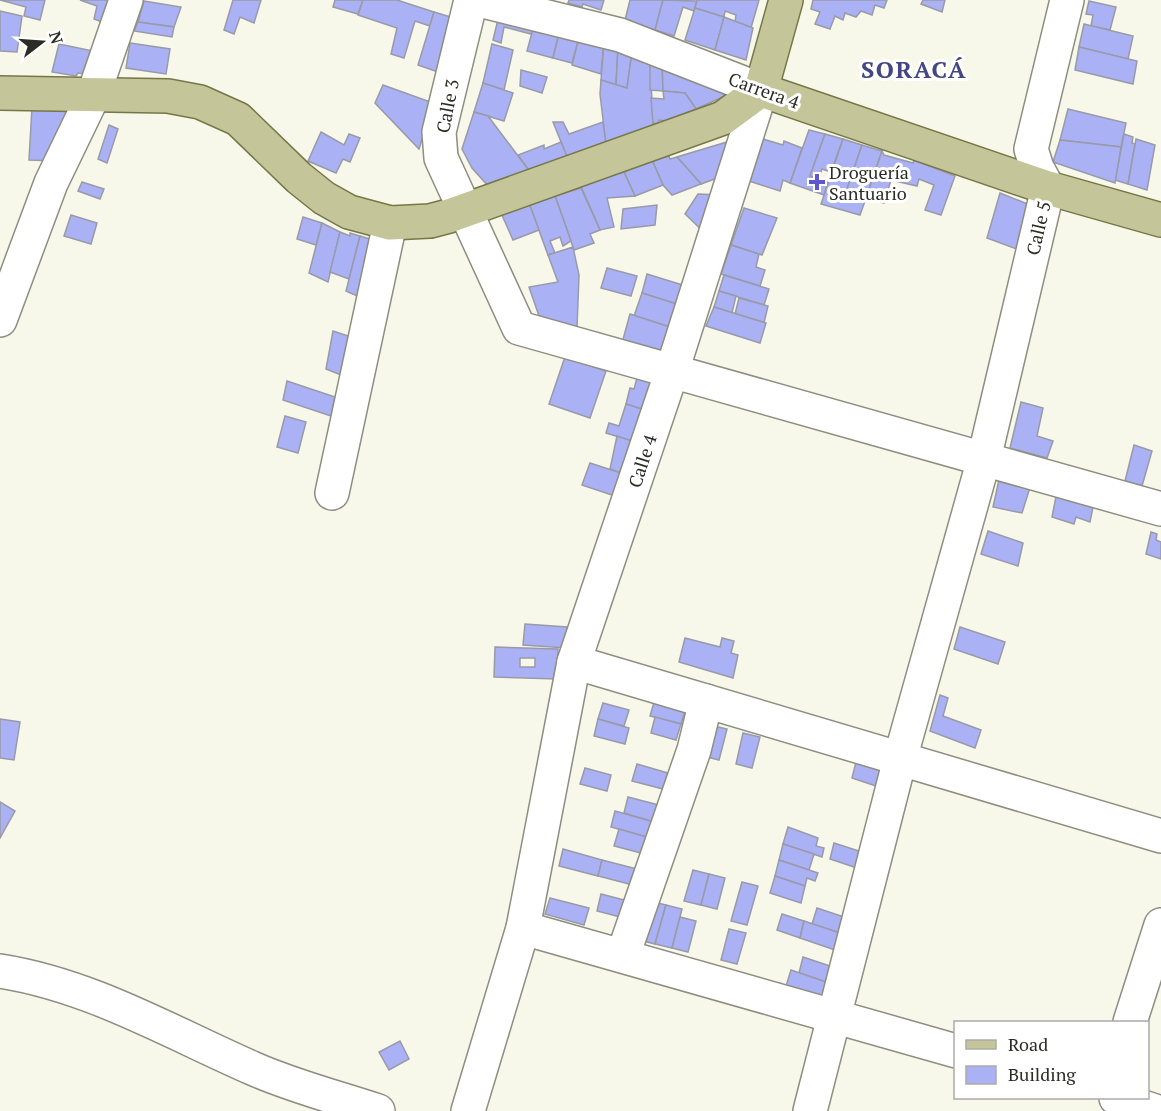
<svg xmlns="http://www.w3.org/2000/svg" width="1161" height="1111" font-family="'PT Serif',serif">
<rect width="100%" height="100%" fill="#f7f8e9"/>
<g fill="#abb1f5" stroke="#999aa8" stroke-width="1.5" fill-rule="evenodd">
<polygon points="0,0 45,0 40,20 24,16 26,7"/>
<polygon points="80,0 113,0 105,23 94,19 97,6"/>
<polygon points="233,0 261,0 254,23 240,17 234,34 224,30"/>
<polygon points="335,0 363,0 358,14 333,7"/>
<polygon points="363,0 397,0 434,12 430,26 415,21 404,58 391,54 397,28 358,15"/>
<polygon points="569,0 604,0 601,10 583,4 582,7 568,3"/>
<polygon points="630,0 663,0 655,30 625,20"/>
<polygon points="663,0 697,1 694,11 683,7 674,36 655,30"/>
<polygon points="697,0 759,0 751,28 735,22 736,15 725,11 724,17 695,8"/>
<polygon points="813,0 887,0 884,8 875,5 872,15 861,11 856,17 845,13 843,20 835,16 830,29 815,24 820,12 811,9"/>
<polygon points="923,0 945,0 942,12 921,4"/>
<polygon points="144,1 181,7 174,27 138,22"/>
<polygon points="1089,1 1116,7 1110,30 1091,26 1093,15 1086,14"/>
<polygon points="695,8 724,17 715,50 685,40"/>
<polygon points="0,11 22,16 17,52 0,51"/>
<polygon points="500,11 535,21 531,34 504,27 501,43 493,40"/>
<polygon points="434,12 454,18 438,72 418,65"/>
<polygon points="724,17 753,28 746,60 715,50"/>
<polygon points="536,18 561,25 553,58 527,51"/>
<polygon points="138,22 174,27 172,37 134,31"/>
<polygon points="1084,24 1133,36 1128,59 1079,47"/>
<polygon points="561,26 580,34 572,63 553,58"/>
<polygon points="580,34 604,42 601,74 572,65"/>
<polygon points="604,42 618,47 616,85 601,80"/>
<polygon points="130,43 170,49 166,74 126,68"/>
<polygon points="59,44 93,51 85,74 78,73 76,76 52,72"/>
<polygon points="492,44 513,50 504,90 483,83"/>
<polygon points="618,47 632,52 627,88 616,85"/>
<polygon points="1079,47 1137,61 1133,84 1075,70"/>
<polygon points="632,52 650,57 653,125 606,145 600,94 601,80 627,88"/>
<polygon points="650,57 662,59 663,91 650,90"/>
<polygon points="662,59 723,84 727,95 696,109 685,93 663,91"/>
<polygon points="521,70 547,77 542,93 520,86"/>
<polygon points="483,83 513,93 504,121 474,112"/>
<polygon points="383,85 433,103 419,149 375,103"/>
<polygon points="663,91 685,93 696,109 666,121 659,120 658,124 653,123 651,98 664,99"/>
<polygon points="32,107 75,108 56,161 29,160"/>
<polygon points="1068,109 1126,123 1121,147 1060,140"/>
<polygon points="474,112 488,116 531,173 490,188 472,168 462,149"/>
<polygon points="553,122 563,122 569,134 603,122 606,145 568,159"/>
<polygon points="109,125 118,129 107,163 98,159"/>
<polygon points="809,130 825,134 810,176 828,182 824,195 790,183"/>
<polygon points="321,132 344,145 349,134 360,138 350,162 343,159 336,173 308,161"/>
<polygon points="825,134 843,139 831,172 822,169 818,179 810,176"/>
<polygon points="1124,134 1133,137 1132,143 1135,144 1128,184 1115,180"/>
<polygon points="763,139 783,145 784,141 802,148 790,183 783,180 780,191 749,181"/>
<polygon points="843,139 862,145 847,189 859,192 857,198 865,201 860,215 821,204"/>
<polygon points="1136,139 1155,145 1147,190 1128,184"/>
<polygon points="1060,140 1121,147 1115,183 1053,162"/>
<polygon points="561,142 568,159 531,173 518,155 544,145 544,149"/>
<polygon points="727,142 731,151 731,173 701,184 677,157"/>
<polygon points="862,145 882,151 865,201 857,198 859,192 847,189"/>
<polygon points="882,151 884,155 913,163 914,160 955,176 941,215 925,210 934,185 919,179 917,186 891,180 884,203 866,198"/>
<polygon points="669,156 670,159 677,157 701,184 672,195 663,185 652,160"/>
<polygon points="652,160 663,185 635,196 624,172"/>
<polygon points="624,172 635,196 607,198 614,227 600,230 580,184"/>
<polygon points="82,182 104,189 100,199 78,191"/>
<polygon points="581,188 600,230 590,234 594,243 574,250 555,196"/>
<polygon points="554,193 571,241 563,246 560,237 550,241 555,253 548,255 529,203"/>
<polygon points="1000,193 1035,207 1022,251 987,238"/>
<polygon points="698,194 719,195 707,235 685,214"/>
<polygon points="529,203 539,230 513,240 501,213"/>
<polygon points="657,205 655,225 621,229 623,209"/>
<polygon points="744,208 777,218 762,255 731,245"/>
<polygon points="71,215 97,223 91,244 64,236"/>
<polygon points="303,217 322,223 316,245 297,239"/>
<polygon points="322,223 340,232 328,282 309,273"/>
<polygon points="340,232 350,236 350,233 360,236 349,279 330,272"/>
<polygon points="360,236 380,242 364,299 346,291"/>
<polygon points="731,245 759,254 756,267 765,270 760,286 721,274"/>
<polygon points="573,247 579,275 577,328 539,316 529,287 558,282 548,255"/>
<polygon points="607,268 637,276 631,296 601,288"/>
<polygon points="647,274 689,287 683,306 642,293"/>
<polygon points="724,275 769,289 764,305 719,291"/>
<polygon points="719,291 736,296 732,313 714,307"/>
<polygon points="642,293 683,306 676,329 634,316"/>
<polygon points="739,298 768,306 764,323 735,314"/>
<polygon points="714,307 766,323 760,343 706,326"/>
<polygon points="630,314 673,328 665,356 622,343"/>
<polygon points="333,331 351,337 341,375 326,369"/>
<polygon points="567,351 587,358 585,364 606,371 590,418 549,404"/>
<polygon points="640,367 660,373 648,411 626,404 630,388 634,389"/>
<polygon points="287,381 335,397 331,416 283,400"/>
<polygon points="1021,402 1043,408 1037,436 1053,441 1047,458 1010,448"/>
<polygon points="626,404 648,411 638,443 606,433 609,423 619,426"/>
<polygon points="285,416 306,422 298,453 277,447"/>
<polygon points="617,436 638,443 630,476 610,469"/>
<polygon points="1134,445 1152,451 1142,486 1125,481"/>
<polygon points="590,463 630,476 624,499 582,485"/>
<polygon points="1000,475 1032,481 1022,513 993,507"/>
<polygon points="1058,486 1095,497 1090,522 1076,517 1074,524 1052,517"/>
<polygon points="988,531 1023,543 1018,566 981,554"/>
<polygon points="1151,532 1157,534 1156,540 1161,542 1161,559 1146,554"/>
<polygon points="525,624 567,627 566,648 523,645"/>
<polygon points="960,627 1005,642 998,664 954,649"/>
<polygon points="685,638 720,647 722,638 734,641 731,653 738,655 733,678 679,662"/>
<path d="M495,647L558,649L557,679L494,677ZM520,658H535V667H520Z"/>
<polygon points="940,695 948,698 943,716 981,730 975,748 930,731"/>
<polygon points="655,699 686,708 681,724 650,716"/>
<polygon points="603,703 629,710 624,726 598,719"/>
<polygon points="655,717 681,724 676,740 651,733"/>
<polygon points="0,719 20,722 14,760 0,758"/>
<polygon points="598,719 629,728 625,744 594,736"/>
<polygon points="710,725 727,729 719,760 703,756"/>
<polygon points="743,733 760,737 752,768 736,764"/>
<polygon points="856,762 887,772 882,788 852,778"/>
<polygon points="637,764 668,773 663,789 632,781"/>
<polygon points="585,768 611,775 607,791 580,784"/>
<polygon points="628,797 659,805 654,822 624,813"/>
<polygon points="0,802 15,811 0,838"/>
<polygon points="615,811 654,822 650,838 611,827"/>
<polygon points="788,827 818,838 816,846 824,848 822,857 783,844"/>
<polygon points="619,829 650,838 645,854 614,846"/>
<polygon points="834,843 865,853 860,869 830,859"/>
<polygon points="783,844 814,854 809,870 779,860"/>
<polygon points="563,849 602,860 598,876 559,866"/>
<polygon points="602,860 641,870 637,886 598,876"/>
<polygon points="779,860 818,873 815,881 807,878 805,886 775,876"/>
<polygon points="693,870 709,874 701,905 684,901"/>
<polygon points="709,874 725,878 717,909 701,905"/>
<polygon points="775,876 805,886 801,903 770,893"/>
<polygon points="742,882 758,886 747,925 731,921"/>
<polygon points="601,894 632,902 628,919 597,911"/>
<polygon points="550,898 589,908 584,925 545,914"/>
<polygon points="650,901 666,905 655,944 639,940"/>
<polygon points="666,905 682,909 672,948 655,944"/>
<polygon points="817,908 847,918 843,934 812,924"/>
<polygon points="782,914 804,921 800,938 777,930"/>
<polygon points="680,917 696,921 688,952 672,948"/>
<polygon points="804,921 843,934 838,951 800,938"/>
<polygon points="729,929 746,933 737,964 721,960"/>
<polygon points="803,957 833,967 829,983 799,973"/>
<polygon points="791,970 829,983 825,999 786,986"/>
<polygon points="400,1041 409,1059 389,1070 379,1052"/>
</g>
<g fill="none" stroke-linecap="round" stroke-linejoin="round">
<g stroke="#8d8e80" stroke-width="36">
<g id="minor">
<polyline points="471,0 439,132 441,158 519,328 1161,509"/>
<polyline points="0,320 51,183 93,96 126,0"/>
<polyline points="332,493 390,223"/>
<polyline points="574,662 1161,836"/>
<polyline points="523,928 956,1051"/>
<polyline points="623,955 694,750 706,701"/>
<path d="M0,971C90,985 170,1032 252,1068C292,1086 336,1097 378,1111"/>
<polyline points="1130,1022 1161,925"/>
<polyline points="1116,1098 1155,1111"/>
<polyline points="468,1111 523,928 574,662 672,371 761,90 620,35 479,0"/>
<polyline points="810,1111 900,759 984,459 1048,188 1037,168 1031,149 1067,0"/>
</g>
</g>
<g stroke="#767746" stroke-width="36">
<g id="major">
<polyline points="761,90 1048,188 1161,220"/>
<polyline points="761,90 786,0"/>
<polyline points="0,93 168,96 200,102 238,119 299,178 324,198 349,212 390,223 430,221 449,216 723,118 761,90"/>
</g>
</g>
<use href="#minor" stroke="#fff" stroke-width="33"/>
<use href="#major" stroke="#c5c59a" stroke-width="33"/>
</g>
<path fill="#5d58d0" stroke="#fff" stroke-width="2" d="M814 173h6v6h6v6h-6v6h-6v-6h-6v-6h6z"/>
<g text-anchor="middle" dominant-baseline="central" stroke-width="6" stroke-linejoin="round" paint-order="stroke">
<g font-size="18" fill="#2c2c27" stroke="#fff">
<text transform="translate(764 90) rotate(20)">Carrera 4</text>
<text transform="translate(447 106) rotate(-79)">Calle 3</text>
<text transform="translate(1038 228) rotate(-77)">Calle 5</text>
<text transform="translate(642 461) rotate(-72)">Calle 4</text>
</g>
<g font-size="18" fill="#2c2c27" stroke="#fff" text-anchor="start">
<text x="829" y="172">Droguería<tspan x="829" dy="21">Santuario</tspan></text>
</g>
<g font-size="24" font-weight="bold" letter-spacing="1.5" fill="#454684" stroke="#fff">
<text x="914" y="69">SORACÁ</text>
</g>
</g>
<rect x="954" y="1021" width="195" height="78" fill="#ffffff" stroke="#ababa9" stroke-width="1.5"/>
<rect x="966" y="1040" width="30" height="9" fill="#c5c59a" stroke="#ababa9" stroke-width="1.5"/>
<text x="1008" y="1051" font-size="18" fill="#2c2c27">Road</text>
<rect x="966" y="1066" width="30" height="18" fill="#abb1f5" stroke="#ababa9" stroke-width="1.5"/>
<text x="1008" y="1081" font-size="18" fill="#2c2c27">Building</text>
<g transform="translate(42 42) rotate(73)" stroke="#ffffff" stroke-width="4.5" paint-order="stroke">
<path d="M0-4.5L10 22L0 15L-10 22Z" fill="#2c2c27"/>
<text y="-9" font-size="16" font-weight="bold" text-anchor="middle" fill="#2c2c27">N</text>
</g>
</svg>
